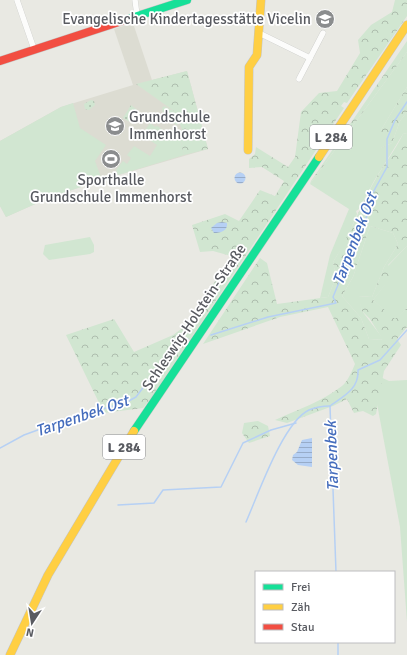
<svg xmlns="http://www.w3.org/2000/svg" width="407" height="655" font-family="Signika,sans-serif">
<defs>
<pattern id="forest-crowns" width="20" height="18" patternUnits="userSpaceOnUse"><rect width="20" height="18" fill="#d1e6d1"/><path d="M2 6a3 3 0 1 1 6 0M12 15a3 3 0 1 1 6 0" fill="none" stroke="#adbdad"/></pattern>
<pattern id="park-dots" width="8" height="8" patternUnits="userSpaceOnUse"><rect width="8" height="8" fill="#d1e6d1"/><path d="M2 2h.1M6 6h.1" fill="none" stroke="#adbdad" stroke-width="1.8" stroke-linecap="round"/></pattern>
<pattern id="water-rules" width="6" height="5" patternUnits="userSpaceOnUse"><rect width="6" height="5" fill="#b6d0f4"/><path d="M0 2.5h6" fill="none" stroke="#97acc9"/></pattern>
</defs>
<rect width="100%" height="100%" fill="#e9e9e3"/>
<polygon fill="#dcdcd2" points="133,23 152,80 187,71 208,149 102,180 51,197 6,217 0,206 0,141 61,107 133,85 114,29"/>
<g fill="#d1e6d1">
<polygon points="407,52 407,87 381,130 381,148 392,143 400,121 407,112 407,133 403,134 374,181 359,209 356,211 357,214 346,241 333,262 336,277 328,297 320,298 330,255 349,209 310,184"/>
<polygon points="73,103 80,128 106,145 95,161 102,180 51,197 6,217 0,206 0,141 61,107"/>
<polygon points="150,123 155,127 157,126 176,138 181,131 180,138 184,155 118,175 116,170 123,161 127,164 131,158 127,155 134,146 150,156 157,145 142,135"/>
<polygon points="370,226 393,233 398,244 384,267 372,297 359,296 362,311 384,340 369,339 361,318 342,296 353,277"/>
<polygon points="90,237 94,245 94,252 90,254 49,260 43,254 45,245"/>
<polygon points="407,246 407,308 395,320 373,300 393,274 388,266"/>
<polygon points="374,374 389,381 407,380 407,622 400,527 375,393"/>
</g>
<g fill="url(#forest-crowns)" fill-rule="evenodd">
<polygon points="395,0 407,0 407,16 347,103 344,102 341,106 344,108 151,398 143,408 104,413 66,335 114,319 134,352 173,335 188,324 231,256 213,251 200,252 192,225 225,214 239,221 260,190 275,196 284,181 262,167 249,168 249,159 255,154 256,147 288,167 295,157 301,112 319,93 337,91 360,53 358,40 371,25 392,12"/>
<polygon points="407,41 407,52 310,184 311,181"/>
<polygon points="187,71 208,149 184,155 180,138 182,129 174,111 136,84"/>
<polygon points="407,87 407,112 400,121 392,143 381,148 381,130"/>
<path d="M407,133V246L388,265L394,274L373,300L395,319L407,308V327L397,339L401,345L384,371L376,414L373,416L363,411L354,413L347,399L333,406L287,423L275,420C297,410 323,401 342,386C348,381 352,371 355,364L328,307L280,317L203,344L260,258L267,263L277,304L328,297L336,277L333,262C349,237 359,208 374,182C383,165 395,151 403,134ZM370,226L393,233L398,244L384,267L372,297L358,296L362,311L370,319L383,340L369,339L361,318L342,296L353,277Z"/>
<polygon points="258,421 268,426 270,436 249,443 242,433 244,423"/>
</g>
<g fill="url(#park-dots)">
<polygon points="91,100 94,101 95,105 89,110 85,109 84,104"/>
<polygon points="131,105 137,110 130,122 123,118"/>
<polygon points="164,106 174,111 179,122 177,125 169,120 170,117 163,112 162,108"/>
</g>
<g fill="url(#water-rules)">
<circle cx="240" cy="178" r="5.5"/>
<path d="M222,222L227,223C228,231 220,233 214,233L211,228L217,223Z"/>
<polygon points="312,438 312,467 298,465 292,460 293,455 297,452 302,440"/>
</g>
<g fill="none" stroke-linecap="round" stroke-linejoin="round">
<g stroke="#b6d0f4" stroke-width="1.5">
<polyline points="211,335 268,317 336,303 333,297 368,213 365,207 387,167 387,139 395,120 407,102"/>
<polyline points="0,448 24,435 76,416 125,403 136,397 169,353 181,342 188,339"/>
<polyline points="118,505 154,503 163,490 221,487 243,443 271,430 296,423"/>
<path d="M246,522C258,495 283,422 309,410C316,407 323,406 330,406"/>
<path d="M336,572L330,406C344,396 359,389 358,370L380,360L407,330"/>
<polyline points="338,642 338,655"/>
</g>
<g stroke="#c6c7c5" stroke-width="6">
<g id="street">
<polyline points="17,0 34,49"/>
<polyline points="135,0 137,15"/>
<polyline points="259,33 310,58"/>
<polyline points="299,79 323,33"/>
</g>
</g>
<g stroke="#c4c5c4" stroke-width="9">
<g id="fast">
<polyline points="128,19 187,0"/>
<polyline points="134,431 319,157"/>
</g>
</g>
<g stroke="#c4c5c4" stroke-width="9">
<g id="slow">
<polyline points="248,150 249,67 257,55 261,0"/>
<polyline points="319,157 407,25"/>
<polyline points="10,655 48,575 134,431"/>
</g>
</g>
<g stroke="#c4c5c4" stroke-width="9">
<polyline id="jam" points="0,61 128,19"/>
</g>
<use href="#street" stroke="#fcfcfb" stroke-width="5.5"/>
<use href="#fast" stroke="#16e098" stroke-width="8"/>
<use href="#slow" stroke="#ffcf43" stroke-width="8"/>
<use href="#jam" stroke="#f24e42" stroke-width="8"/>
</g>
<defs>
<g id="school-disc" transform="scale(1)"><circle r="9.5" fill="#8b8d8e" stroke="#fff"/><path d="M0-5L7-2L0 1L-7-2ZM-4 1L0 2.5L4 1V4Q0 6-4 4Z" fill="#fff"/></g>
<g id="stadium-disc" transform="scale(1)"><circle r="9.5" fill="#8b8d8e" stroke="#fff"/><path d="M0-5a6.5 5 0 1 0 0 10a6.5 5 0 1 0 0-10ZM-3.5-1.8h7v3.6h-7Z" fill="#fff"/></g>
</defs>
<g fill-rule="evenodd">
<use href="#school-disc" x="325" y="19"/>
<use href="#school-disc" x="115" y="126"/>
<use href="#stadium-disc" x="111" y="159"/>
</g>
<g text-anchor="middle" dominant-baseline="central" stroke-width="3.5" stroke-linejoin="round" paint-order="stroke">
<g fill="#fff" stroke="#8b8c90" stroke-width="1">
<rect x="310" y="125" width="42" height="24" rx="3"/>
<rect x="103" y="435" width="42" height="24" rx="3"/>
</g>
<g font-size="14" font-weight="bold" fill="#595b61">
<text x="331" y="137">L 284</text>
<text x="124" y="447">L 284</text>
</g>
<g font-size="15" fill="#595b61" stroke="#fff" text-anchor="end">
<text x="311" y="19">Evangelische Kindertagesstätte Vicelin</text>
<text x="129" y="117" text-anchor="start">Grundschule<tspan x="129" dy="17">Immenhorst</tspan></text>
<text x="111" y="180" text-anchor="middle">Sporthalle<tspan x="111" dy="17">Grundschule Immenhorst</tspan></text>
</g>
<g font-size="15" fill="#595b61" stroke="#fff">
<text transform="translate(194 317) rotate(-56)">Schleswig-Holstein-Straße</text>
</g>
<g font-size="16" font-style="italic" fill="#456dbd" stroke="#fff">
<text transform="translate(355 239) rotate(-69)">Tarpenbek Ost</text>
<text transform="translate(82 416) rotate(-19)">Tarpenbek Ost</text>
<text transform="translate(332 456) rotate(-92)">Tarpenbek</text>
</g>
</g>
<rect x="255" y="571" width="140" height="72" fill="#ffffff" stroke="#bdbdc0"/>
<rect x="263" y="584" width="20" height="6" fill="#16e098" stroke="#bdbdc0"/>
<text x="291" y="591" font-size="12" fill="#595b61">Frei</text>
<rect x="263" y="604" width="20" height="6" fill="#ffcf43" stroke="#bdbdc0"/>
<text x="291" y="611" font-size="12" fill="#595b61">Zäh</text>
<rect x="263" y="624" width="20" height="6" fill="#f24e42" stroke="#bdbdc0"/>
<text x="291" y="631" font-size="12" fill="#595b61">Stau</text>
<g transform="translate(32 623) rotate(192)" stroke="#ffffff" stroke-width="3" paint-order="stroke">
<path d="M0-3L7 15L0 10L-7 15Z" fill="#595b61"/>
<text y="-6" font-size="11" font-weight="bold" text-anchor="middle" fill="#595b61">N</text>
</g>
</svg>
